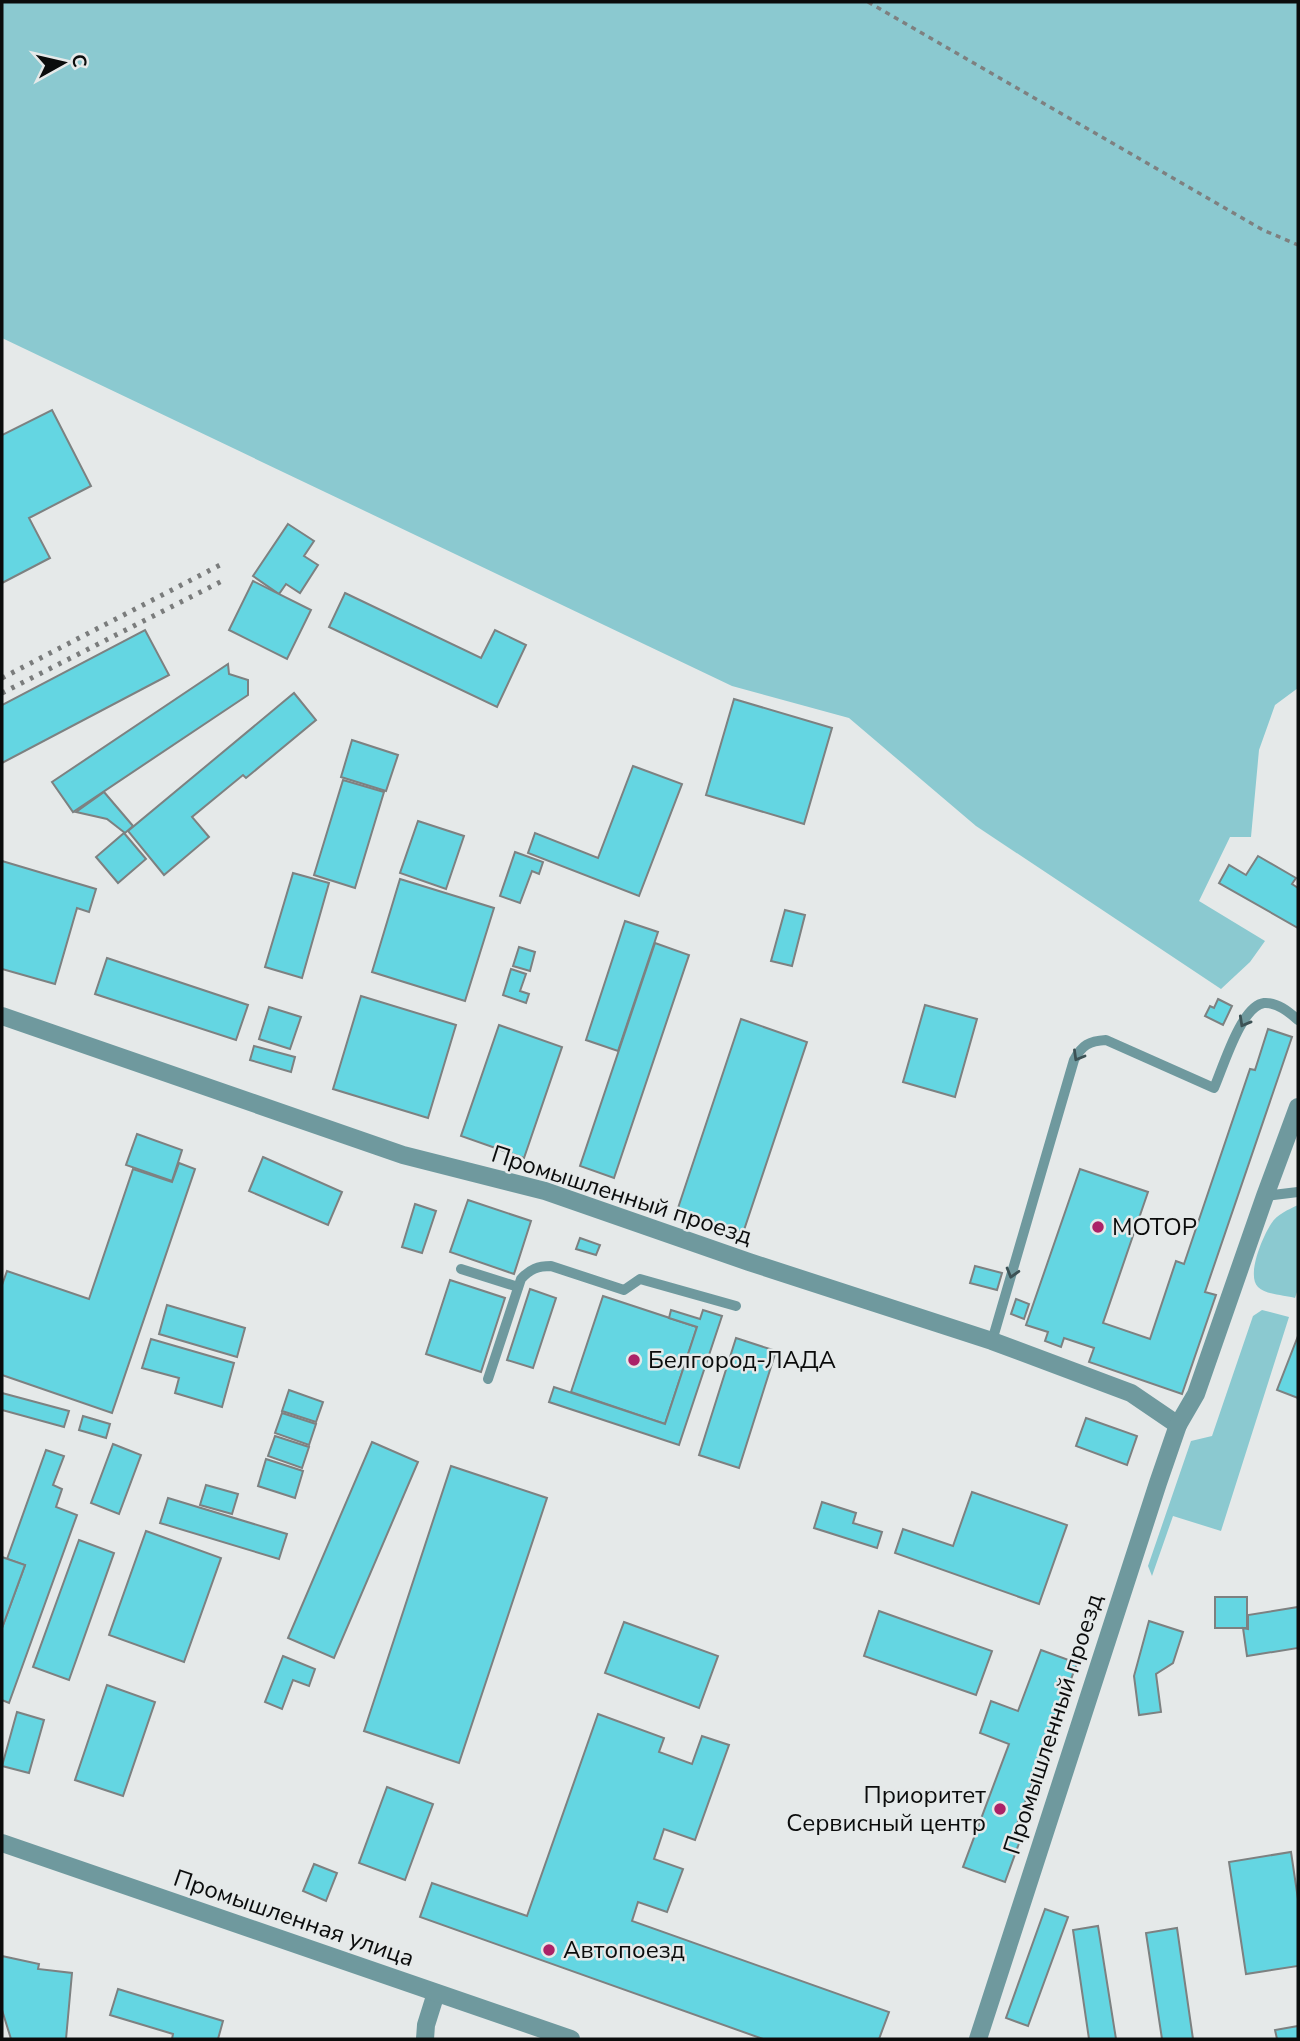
<svg xmlns="http://www.w3.org/2000/svg" width="1300" height="2041" font-family="'Nunito Sans',sans-serif">
<rect width="100%" height="100%" fill="#e5e9e9"/>
<g fill="#8bc9d0">
<polygon points="2,2 1298,2 1298,688 1275,705 1259,750 1251,837 1230,837 1199,901 1265,941 1250,962 1221,989 976,826 849,718 732,686 2,338"/>
<path d="M1298,1205V1289L1295,1298C1285,1295 1266,1295 1258,1287C1246,1275 1263,1236 1271,1224C1277,1214 1288,1210 1298,1205Z"/>
<polygon points="1262,1310 1289,1317 1221,1531 1173,1516 1152,1576 1148,1566 1191,1441 1212,1436 1253,1316"/>
</g>
<g fill="#64d6e2" stroke="#7d8181" stroke-width="2">
<polygon points="52,410 91,486 29,518 50,558 2,583 2,435"/>
<polygon points="288,524 314,541 304,556 318,565 300,593 286,584 279,594 253,576"/>
<polygon points="253,581 311,610 287,659 229,630"/>
<polygon points="345,593 481,658 495,630 526,645 497,707 329,627"/>
<polygon points="145,630 169,675 2,763 2,705"/>
<polygon points="228,664 229,674 248,680 248,695 73,812 52,782"/>
<polygon points="294,693 316,720 246,778 243,775 192,817 209,837 164,875 128,831"/>
<polygon points="734,699 832,728 804,824 706,795"/>
<polygon points="352,740 398,755 386,791 341,777"/>
<polygon points="633,766 682,784 639,896 528,853 535,833 598,858"/>
<polygon points="343,780 384,792 355,888 314,875"/>
<polygon points="104,792 133,826 125,833 107,819 76,812"/>
<polygon points="418,821 464,836 446,889 400,873"/>
<polygon points="124,833 146,859 118,883 96,857"/>
<polygon points="515,852 543,862 539,874 532,871 520,903 500,896"/>
<polygon points="1258,856 1296,878 1292,884 1298,888 1298,928 1219,883 1229,865 1246,875"/>
<polygon points="2,861 96,889 89,912 77,908 55,984 2,969"/>
<polygon points="293,873 329,883 302,978 265,967"/>
<polygon points="400,879 494,908 465,1001 372,972"/>
<polygon points="785,910 805,915 792,966 771,961"/>
<polygon points="625,921 658,932 618,1051 586,1040"/>
<polygon points="655,943 689,955 614,1178 580,1166"/>
<polygon points="519,947 535,952 530,971 513,966"/>
<polygon points="107,958 248,1005 236,1040 95,994"/>
<polygon points="511,969 526,974 520,991 529,994 526,1003 503,995"/>
<polygon points="361,996 456,1025 428,1118 333,1089"/>
<polygon points="1218,999 1232,1006 1223,1025 1205,1016 1210,1006 1214,1008"/>
<polygon points="925,1005 977,1019 955,1097 903,1082"/>
<polygon points="269,1007 301,1017 290,1049 259,1039"/>
<polygon points="741,1019 807,1042 743,1233 677,1211"/>
<polygon points="499,1025 562,1047 524,1158 461,1136"/>
<polygon points="1268,1029 1292,1037 1205,1292 1216,1295 1182,1394 1089,1362 1094,1348 1064,1338 1061,1347 1045,1341 1048,1332 1026,1325 1080,1169 1148,1192 1103,1323 1150,1339 1176,1261 1184,1264 1250,1069 1255,1070"/>
<polygon points="254,1046 295,1057 291,1072 250,1060"/>
<polygon points="137,1134 182,1150 172,1181 126,1165"/>
<polygon points="263,1157 342,1192 328,1225 249,1191"/>
<polygon points="179,1163 195,1169 112,1413 2,1375 2,1285 7,1271 89,1299 133,1169 172,1182"/>
<polygon points="468,1200 531,1221 514,1274 450,1252"/>
<polygon points="415,1204 436,1211 422,1253 402,1247"/>
<polygon points="580,1238 600,1245 596,1255 576,1249"/>
<polygon points="975,1266 1002,1273 997,1290 970,1283"/>
<polygon points="450,1280 505,1298 481,1372 426,1354"/>
<polygon points="530,1289 556,1298 533,1368 507,1360"/>
<polygon points="603,1296 697,1327 665,1424 571,1392"/>
<polygon points="1016,1299 1029,1304 1024,1319 1011,1314"/>
<polygon points="167,1305 245,1328 237,1357 159,1334"/>
<polygon points="671,1310 700,1319 703,1310 722,1316 679,1445 549,1402 554,1387 665,1424 697,1327 669,1318"/>
<polygon points="1298,1336 1298,1398 1277,1390"/>
<polygon points="736,1338 776,1351 739,1468 699,1455"/>
<polygon points="151,1339 234,1363 222,1407 175,1393 179,1378 142,1368"/>
<polygon points="289,1390 323,1402 316,1422 282,1411"/>
<polygon points="2,1393 69,1411 64,1427 2,1410"/>
<polygon points="282,1413 316,1424 309,1445 275,1433"/>
<polygon points="83,1416 110,1424 106,1438 79,1430"/>
<polygon points="1086,1418 1137,1436 1127,1465 1076,1446"/>
<polygon points="275,1436 309,1447 302,1468 268,1456"/>
<polygon points="372,1442 418,1462 334,1658 288,1638"/>
<polygon points="113,1444 141,1455 119,1514 91,1503"/>
<polygon points="46,1450 64,1456 53,1485 62,1489 56,1507 77,1515 9,1703 2,1700 2,1628 25,1565 7,1559"/>
<polygon points="266,1459 303,1471 295,1498 258,1486"/>
<polygon points="451,1466 547,1498 459,1763 364,1731"/>
<polygon points="206,1485 238,1494 232,1514 200,1505"/>
<polygon points="972,1492 1067,1525 1039,1604 895,1553 903,1529 953,1546"/>
<polygon points="168,1498 287,1534 279,1559 160,1523"/>
<polygon points="822,1502 856,1513 853,1523 882,1532 877,1548 814,1528"/>
<polygon points="146,1531 221,1558 184,1662 109,1635"/>
<polygon points="79,1540 114,1553 69,1680 33,1667"/>
<polygon points="2,1557 25,1565 2,1628"/>
<rect x="1215" y="1597" width="32" height="31"/>
<polygon points="1298,1607 1298,1648 1247,1656 1243,1628 1248,1629 1248,1615"/>
<polygon points="879,1611 992,1651 976,1695 864,1656"/>
<polygon points="1149,1621 1183,1632 1173,1663 1156,1674 1161,1712 1139,1715 1134,1676"/>
<polygon points="624,1622 718,1656 699,1708 605,1673"/>
<polygon points="1041,1650 1077,1663 1014,1832 1022,1835 1005,1882 963,1867 1009,1744 980,1733 991,1701 1018,1711"/>
<polygon points="283,1656 315,1669 309,1686 293,1680 282,1709 265,1702"/>
<polygon points="107,1685 155,1702 123,1796 75,1780"/>
<polygon points="17,1712 44,1720 29,1773 2,1766"/>
<polygon points="598,1714 664,1738 659,1752 692,1764 702,1736 729,1745 695,1840 664,1829 654,1859 683,1869 667,1912 638,1902 632,1921 889,2012 879,2039 763,2039 420,1917 432,1883 527,1916"/>
<polygon points="387,1787 433,1804 405,1880 359,1863"/>
<polygon points="1291,1852 1298,1899 1298,1966 1246,1974 1229,1862"/>
<polygon points="314,1864 337,1873 326,1901 303,1891"/>
<polygon points="1045,1909 1068,1917 1028,2026 1006,2018"/>
<polygon points="1098,1926 1116,2039 1089,2039 1073,1930"/>
<polygon points="1177,1928 1193,2039 1162,2039 1146,1933"/>
<polygon points="2,1956 39,1964 38,1969 72,1973 66,2039 11,2039 2,2010"/>
<polygon points="118,1989 223,2021 218,2039 172,2039 173,2034 110,2015"/>
<polygon points="1298,2026 1298,2039 1277,2039 1275,2030"/>
</g>
<g fill="none" stroke-linecap="round" stroke-linejoin="round">
<polyline stroke="#7e8080" stroke-width="3.5" stroke-dasharray="5 5" stroke-linecap="butt" points="868,2 1263,230 1298,245"/>
<g stroke="#6f999e" stroke-width="10">
<polyline points="1265,1196 1298,1192"/>
<polyline points="461,1269 518,1287"/>
<path d="M992,1341L1074,1060C1082,1045 1089,1041 1106,1040L1214,1088C1223,1068 1241,1006 1264,1003C1277,1002 1289,1012 1298,1020"/>
<path d="M488,1379L521,1279C530,1269 538,1266 551,1266L624,1290L640,1279L736,1306"/>
</g>
<g stroke="#6f999e" stroke-width="18">
<polyline points="2,1016 403,1155 545,1191 749,1262 992,1341 1131,1393 1178,1425"/>
<polyline points="425,2039 426,2025 436,1993"/>
<polyline points="978,2039 1158,1483 1178,1425 1196,1394 1265,1196 1298,1107"/>
</g>
<polyline stroke="#6f999e" stroke-width="18" points="2,1843 571,2039"/>
<g stroke="#7a7c7c" stroke-width="5" stroke-dasharray="3.5 7" stroke-linecap="butt">
<polyline points="2,678 220,565"/>
<polyline points="2,693 226,579"/>
</g>
</g>
<defs><path id="oneway-chevron" d="M-2-3.5L2.5 0L-2 3.5" fill="none" stroke-width="1.6" stroke-linecap="round" stroke-linejoin="round" transform="scale(1.75)"/></defs>
<g stroke="#3d5255">
<use href="#oneway-chevron" transform="translate(1244 1022) rotate(119)"/>
<use href="#oneway-chevron" transform="translate(1078 1056) rotate(120)"/>
<use href="#oneway-chevron" transform="translate(1012 1273) rotate(106)"/>
</g>
<g fill="#ab2268" stroke="#e5e9e9" stroke-width="2.5">
<circle cx="1098" cy="1227" r="7"/>
<circle cx="634" cy="1360" r="7"/>
<circle cx="1000" cy="1809" r="7"/>
<circle cx="549" cy="1950" r="7"/>
</g>
<g text-anchor="middle" dominant-baseline="central" stroke-width="5" stroke-linejoin="round" paint-order="stroke">
<g font-size="24" fill="#0b0c0c" stroke="#e5e9e9">
<text transform="translate(622 1195) rotate(18)">Промышленный проезд</text>
<text transform="translate(1053 1724) rotate(-72)">Промышленный проезд</text>
<text transform="translate(294 1918) rotate(19)">Промышленная улица</text>
</g>
<g font-size="24" fill="#0b0c0c" stroke="#e5e9e9" text-anchor="start">
<text x="1112" y="1227">МОТОР</text>
<text x="648" y="1360">Белгород-ЛАДА</text>
<text x="986" y="1795" text-anchor="end">Приоритет<tspan x="986" dy="28">Сервисный центр</tspan></text>
<text x="563" y="1950">Автопоезд</text>
</g>
</g>
<rect width="1300" height="2041" fill="none" stroke="#0b0c0c" stroke-width="7"/>
<g transform="translate(63 63) rotate(82)" stroke="#e5e9e9" stroke-width="5" paint-order="stroke">
<path d="M0-5L12 26L0 18L-12 26Z" fill="#0b0c0c"/>
<text y="-10" font-size="19" font-weight="bold" text-anchor="middle" fill="#0b0c0c">С</text>
</g>
</svg>
